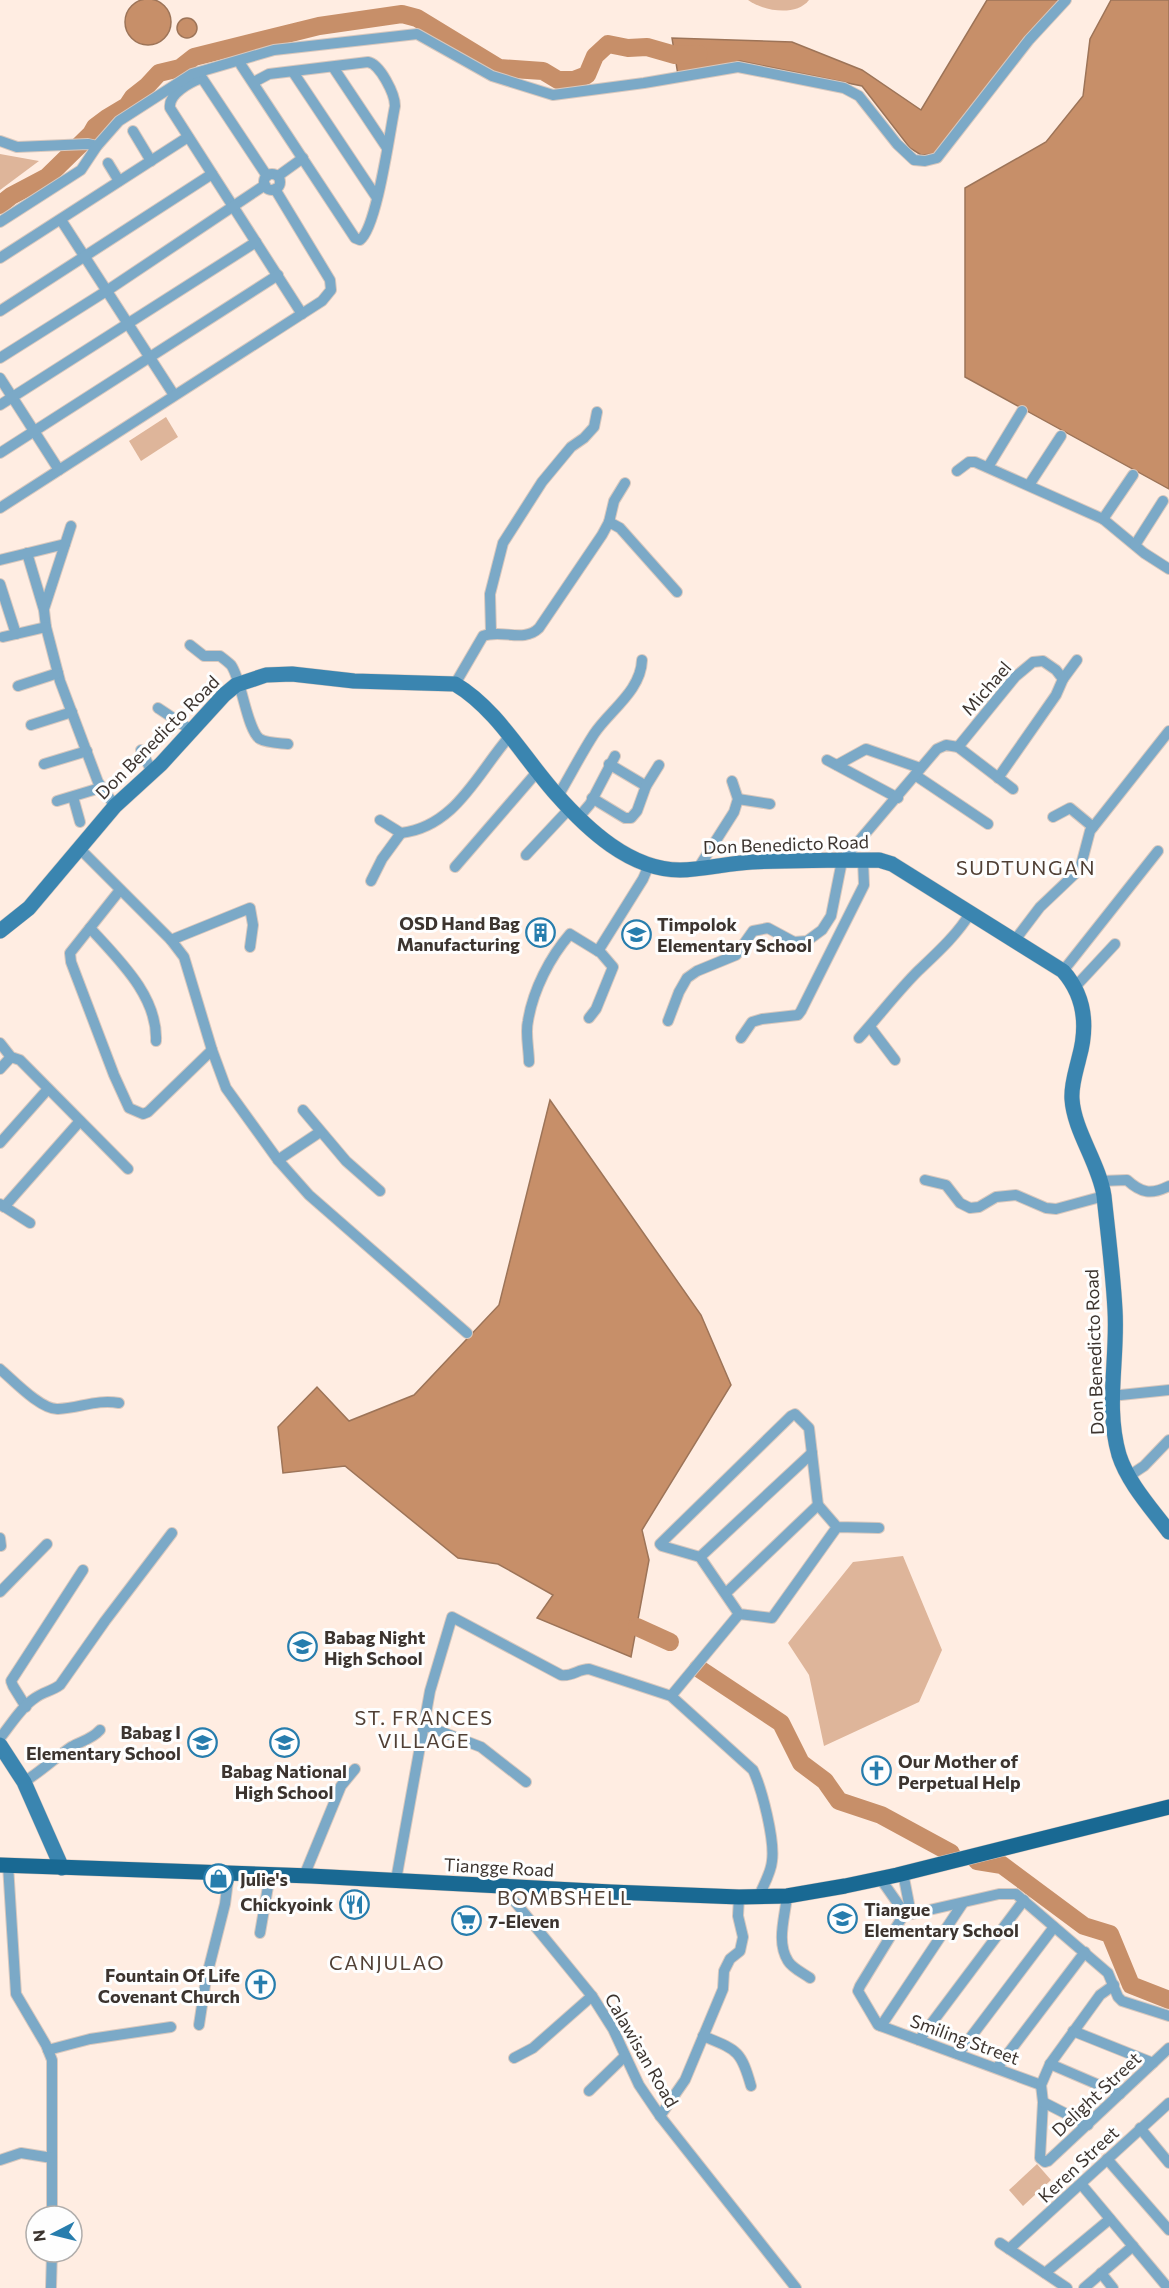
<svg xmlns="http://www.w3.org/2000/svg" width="1169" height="2288" viewBox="0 0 1169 2288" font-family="Commissioner,sans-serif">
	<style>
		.green { fill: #deb59a }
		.water { fill: #c78f69; stroke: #9d7458; stroke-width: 1.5 }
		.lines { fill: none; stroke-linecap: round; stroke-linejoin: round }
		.river { stroke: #c78f69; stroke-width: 18 }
		.street-casing { stroke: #d8c8be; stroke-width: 12 }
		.secondary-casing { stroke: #d8c8be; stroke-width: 16 }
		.primary-casing { stroke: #d8c8be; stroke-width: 16 }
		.street { stroke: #7ba9c7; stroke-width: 10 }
		.secondary { stroke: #3a85b0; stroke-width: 15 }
		.primary { stroke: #196993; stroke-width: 15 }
		.labels { text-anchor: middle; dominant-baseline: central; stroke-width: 6; stroke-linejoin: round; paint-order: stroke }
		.street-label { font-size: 18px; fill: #3c342f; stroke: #fefefe }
		.poi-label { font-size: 18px; font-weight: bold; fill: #3c342f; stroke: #fefefe; text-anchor: start }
		.neighbourhood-label { font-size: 20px; letter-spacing: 1.5px; fill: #514035; stroke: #fefefe }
	</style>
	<rect width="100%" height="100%" fill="#ffede2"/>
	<g class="green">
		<path d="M748,0H809C796,17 763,11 748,0Z"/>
		<path d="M0,154L39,161L0,190Z"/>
		<path d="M166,417L178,437L141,461L129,441Z"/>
		<path d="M903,1556L942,1650L919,1702L824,1746L809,1675L788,1643L853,1562Z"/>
		<path d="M1037,2164L1051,2180L1023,2206L1009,2190Z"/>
	</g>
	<g class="water">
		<circle cx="148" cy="22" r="23"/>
		<path d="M987,0H1060L935,154L921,155L910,148L862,86L740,61L678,75L672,38L792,42L862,70L921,110Z"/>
		<path d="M1111,0H1169V489L965,377V188L1046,142L1083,96L1090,39Z"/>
		<circle cx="187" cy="28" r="10"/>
		<path d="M550,1100L701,1315L731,1385L642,1530L649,1560L631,1657L537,1618L553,1595L498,1564L458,1558L345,1466L283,1473L278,1427L317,1387L349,1421L414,1395L499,1305Z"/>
	</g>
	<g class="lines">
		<g class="river">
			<path d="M0,205L11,196L47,177L91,134L95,127L107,118L127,106L133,97L147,86L159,73L180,68L194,57L319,26L402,14L417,18L499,68L543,71L558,80H574L587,75L595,56L608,44L628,48L647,47L675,55L699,54"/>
			<path d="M637,1627L670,1642"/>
			<path d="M698,1668L781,1723L801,1763L825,1781L839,1801L881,1815L951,1853"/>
			<path d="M977,1861L1002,1865L1084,1926L1110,1934L1131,1985L1169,2000"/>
		</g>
		<defs>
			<g id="street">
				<path d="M241,65L355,238L360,240C377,228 390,130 395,106C395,94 380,64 368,62L269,74L254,82"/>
				<path d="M333,67L387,148"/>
				<path d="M293,72L377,198"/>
				<path d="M133,131L151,161"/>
				<path d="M0,141L17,147L88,144L97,146"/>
				<path d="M108,163L119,181"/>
				<circle cx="272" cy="182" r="8"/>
				<path d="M267,176L202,78C190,82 168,94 170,108L302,314"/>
				<path d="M278,176L303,158"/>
				<path d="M61,220L174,395"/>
				<path d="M0,222L81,170L97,146L119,121L192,74L274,50L417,34L492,76L553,95L644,83L738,67L844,88L859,96L897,144L914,160L925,161L937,158L1029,40L1066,0"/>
				<path d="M0,258L188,137"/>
				<path d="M0,311L212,174"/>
				<path d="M0,358L108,290L265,185"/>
				<path d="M0,378L59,470"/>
				<path d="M0,405L256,242"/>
				<path d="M0,453L278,275"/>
				<path d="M988,467L1022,411"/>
				<path d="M957,471L969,462H975L1103,519L1144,553L1169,569"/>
				<path d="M1029,485L1061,436"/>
				<path d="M0,508L322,301L331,290L330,280L275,189"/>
				<path d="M1103,519L1133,475"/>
				<path d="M609,522L614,501L625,483"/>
				<path d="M1135,545L1163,501"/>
				<path d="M27,553L44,610L46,627L60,681L98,782L115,806"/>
				<path d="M0,560L65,544"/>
				<path d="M0,584L16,634L46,627"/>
				<path d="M44,609L71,526"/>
				<path d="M491,633L490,594L503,543L542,482L571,447L584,438L594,427L597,412"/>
				<path d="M3,637L16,634"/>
				<path d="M190,645L204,656H220C224,659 228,662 231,665C242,680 247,731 260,739C267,743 279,743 288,744"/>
				<path d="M1063,679L1077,660"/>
				<path d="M455,684L483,636C502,629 524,643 539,628L602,535L609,522L620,528L677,592"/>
				<path d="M18,686L58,673"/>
				<path d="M158,708L191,730"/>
				<path d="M31,725L72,712"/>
				<path d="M958,747L1015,677L1033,662L1043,661L1056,670L1063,679L1056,695L998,778"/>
				<path d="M141,750L152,772"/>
				<path d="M827,760L898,798"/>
				<path d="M44,764L87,751"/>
				<path d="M609,764L646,786"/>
				<path d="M837,765L866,749L920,768"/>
				<path d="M915,775L988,824"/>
				<path d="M558,796C570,776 581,754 594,734C609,711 641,691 642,660"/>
				<path d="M73,797L80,822"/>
				<path d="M592,798L625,818H631L637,811L646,786L659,765"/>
				<path d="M738,799L770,804"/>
				<path d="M57,801L100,788"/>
				<path d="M579,817L590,804L615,756"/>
				<path d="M1053,817L1070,808L1093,827"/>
				<path d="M380,820L401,833C455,827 477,774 509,737"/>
				<path d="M80,849L171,940L184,957L212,1050L226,1088L278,1160L309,1195L467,1333"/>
				<path d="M526,855L570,808"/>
				<path d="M455,867L537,772"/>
				<path d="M699,867L734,812L738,799L732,781"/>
				<path d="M371,881L382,859L401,833"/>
				<path d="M120,890L70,953L71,962L114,1075L129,1108L143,1114L148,1112L212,1050"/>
				<path d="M90,928C118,959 158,996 156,1041"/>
				<path d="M171,940L250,908L253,925L250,947"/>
				<path d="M1015,940L1040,907L1080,869L1090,831L1169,731"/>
				<path d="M598,951L643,879L649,865"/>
				<path d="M1063,971L1158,851"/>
				<path d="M1075,987L1115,944"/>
				<path d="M668,1021L679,992L687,978L697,971L736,955L753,931L768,928L794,942L807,941L822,930L831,916L842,861L937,749L946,745L958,747L1013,789"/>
				<path d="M870,1027L895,1060"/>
				<path d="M741,1038L752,1022L762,1019L798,1015L801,1011L864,885L863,860"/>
				<path d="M859,1038C879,1016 897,992 918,971C937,953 957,935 971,912"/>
				<path d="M0,1043L11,1057L20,1060L128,1169"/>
				<path d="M529,1062C529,1049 525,1033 528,1021C533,990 550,957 570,934L601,953L613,967L596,1009L589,1018"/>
				<path d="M0,1069L11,1057"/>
				<path d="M303,1110L346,1161L380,1191"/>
				<path d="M0,1143L48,1089"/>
				<path d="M278,1160L320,1132"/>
				<path d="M925,1180L946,1185L960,1203L970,1208L979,1207L996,1197L1016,1195L1046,1208L1056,1209L1104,1196"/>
				<path d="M1101,1181L1127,1180C1141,1193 1151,1195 1169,1186"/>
				<path d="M0,1204L30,1223"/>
				<path d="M4,1207L80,1121"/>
				<path d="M0,1369C13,1380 41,1410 58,1409C80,1408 97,1399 119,1403"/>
				<path d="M1111,1396L1169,1390"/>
				<path d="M1129,1476L1144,1466L1169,1440"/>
				<path d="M837,1527L772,1618L739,1614L700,1557L662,1546L660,1544L791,1416L795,1414L809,1428L818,1505L837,1527L879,1528"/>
				<path d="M0,1538L1,1546"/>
				<path d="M700,1557L812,1453"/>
				<path d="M0,1592L47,1544"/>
				<path d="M726,1593L818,1505"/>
				<path d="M671,1696L739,1614"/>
				<path d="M26,1707L13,1686L11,1681L83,1570"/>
				<path d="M424,1725L481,1747L526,1782"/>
				<path d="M0,1738C10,1726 21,1707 35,1698C43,1692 52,1691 60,1685L105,1621L172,1533"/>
				<path d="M24,1782C40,1772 55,1758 71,1747C81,1741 91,1740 100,1730"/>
				<path d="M8,1865L16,1994L46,2045L52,2060V2216"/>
				<path d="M903,1873L911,1914"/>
				<path d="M304,1876L341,1786L355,1769"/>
				<path d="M880,1878L901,1908L903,1916"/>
				<path d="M396,1880L430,1691L452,1617L561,1675C572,1677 578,1669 589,1669L671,1696L753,1770C762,1789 775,1840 772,1861C771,1873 763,1886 759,1896"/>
				<path d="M502,1886L592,1996L613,2029L639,2085L660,2116L796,2288"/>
				<path d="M787,1896C785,1917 776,1942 788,1961C792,1968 803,1973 810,1978"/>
				<path d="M903,1916L999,1894H1016L1108,1973L1118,1997L1122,2001L1169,2016"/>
				<path d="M903,1916L860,1986L858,1991L878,2025L1041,2085"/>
				<path d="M260,1933L270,1875"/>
				<path d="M1114,1985L1100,1995L1050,2064L1041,2085L1043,2102L1040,2158L1045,2162L1048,2161L1169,2048"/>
				<path d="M199,2025L206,1979L225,1904L229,1873"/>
				<path d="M881,2026L963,1903"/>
				<path d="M1073,2031L1153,2063"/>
				<path d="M703,2036C737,2050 741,2050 751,2086"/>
				<path d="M919,2040L1024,1900"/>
				<path d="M48,2050L90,2039L171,2027"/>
				<path d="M958,2054L1054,1927"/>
				<path d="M514,2058L533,2048L592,1996"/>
				<path d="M1050,2064L1120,2094"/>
				<path d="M997,2068L1085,1952"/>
				<path d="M589,2091L625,2056"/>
				<path d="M1043,2102L1088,2125"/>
				<path d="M660,2116L685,2080L723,1989L724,1971L730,1959L740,1951L743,1937L738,1916L739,1897"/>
				<path d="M1140,2128L1169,2163"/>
				<path d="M1107,2159L1169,2230"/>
				<path d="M0,2160L21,2153L52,2158"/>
				<path d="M1081,2184L1168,2288"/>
				<path d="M1000,2243L1067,2288"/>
				<path d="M1009,2249L1169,2103"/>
				<path d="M1045,2273L1110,2219"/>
				<path d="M1101,2273L1113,2288"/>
				<path d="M51,2288L52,2252"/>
				<path d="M1084,2288L1133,2246"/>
			</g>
			<g id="secondary">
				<path d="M0,931L29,908L115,806L161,764L224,695L236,685L266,675L292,674L354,681L455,684C497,709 523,757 556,794C587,829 630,870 680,870C704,870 728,863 752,862C794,860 837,860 879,860L892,864L1063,971C1085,996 1088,1026 1079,1058C1076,1071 1071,1085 1072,1099C1074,1131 1099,1163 1104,1196C1108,1234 1113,1272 1115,1310C1118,1359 1105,1407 1119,1455C1128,1483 1152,1509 1169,1532"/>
				<path d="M0,1745L24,1782L62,1868"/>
			</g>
			<path id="primary" d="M0,1865L311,1876L611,1892L739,1897L787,1896L845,1886L897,1875L1169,1807"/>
		</defs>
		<use href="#street" class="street-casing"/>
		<use href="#secondary" class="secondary-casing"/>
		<use href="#primary" class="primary-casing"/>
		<use href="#street" class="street"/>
		<use href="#secondary" class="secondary"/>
		<use href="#primary" class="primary"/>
	</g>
	<defs>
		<symbol id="building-ring" viewBox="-11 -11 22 22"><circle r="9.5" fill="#fefefe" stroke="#277dad" stroke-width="1.5"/><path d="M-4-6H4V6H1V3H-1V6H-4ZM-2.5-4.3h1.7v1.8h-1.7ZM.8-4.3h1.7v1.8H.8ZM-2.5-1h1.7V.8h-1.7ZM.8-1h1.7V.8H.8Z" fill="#277dad"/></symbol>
		<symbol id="school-ring" viewBox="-11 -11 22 22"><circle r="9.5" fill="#fefefe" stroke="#277dad" stroke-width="1.5"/><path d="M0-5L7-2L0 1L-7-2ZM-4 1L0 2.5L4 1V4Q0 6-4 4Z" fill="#277dad"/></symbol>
		<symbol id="church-ring" viewBox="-11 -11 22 22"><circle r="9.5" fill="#fefefe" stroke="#277dad" stroke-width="1.5"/><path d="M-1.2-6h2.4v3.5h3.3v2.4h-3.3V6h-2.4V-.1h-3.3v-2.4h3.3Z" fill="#277dad"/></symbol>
		<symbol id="shop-ring" viewBox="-11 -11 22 22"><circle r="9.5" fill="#fefefe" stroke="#277dad" stroke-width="1.5"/><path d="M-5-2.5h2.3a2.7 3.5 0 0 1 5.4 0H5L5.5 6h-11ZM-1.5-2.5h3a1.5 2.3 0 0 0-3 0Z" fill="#277dad"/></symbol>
		<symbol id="restaurant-ring" viewBox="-11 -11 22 22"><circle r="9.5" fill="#fefefe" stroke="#277dad" stroke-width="1.5"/><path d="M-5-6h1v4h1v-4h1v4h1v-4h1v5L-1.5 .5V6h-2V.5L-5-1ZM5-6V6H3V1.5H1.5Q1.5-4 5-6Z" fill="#277dad"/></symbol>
		<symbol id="supermarket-ring" viewBox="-11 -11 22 22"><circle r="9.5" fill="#fefefe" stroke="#277dad" stroke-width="1.5"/><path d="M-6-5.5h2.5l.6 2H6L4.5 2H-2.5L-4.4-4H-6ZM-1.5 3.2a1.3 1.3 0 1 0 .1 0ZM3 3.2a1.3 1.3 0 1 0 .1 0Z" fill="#277dad"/></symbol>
	</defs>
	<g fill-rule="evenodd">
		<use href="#building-ring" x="524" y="916" width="33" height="33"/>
		<use href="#school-ring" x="620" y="918" width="33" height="33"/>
		<use href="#school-ring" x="286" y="1630" width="33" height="33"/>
		<use href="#school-ring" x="186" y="1726" width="33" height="33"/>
		<use href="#school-ring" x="268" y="1726" width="33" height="33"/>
		<use href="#church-ring" x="860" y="1754" width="33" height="33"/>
		<use href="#shop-ring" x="202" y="1862" width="33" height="33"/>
		<use href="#restaurant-ring" x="338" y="1888" width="33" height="33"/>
		<use href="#school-ring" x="826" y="1902" width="33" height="33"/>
		<use href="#supermarket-ring" x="450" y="1904" width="33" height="33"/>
		<use href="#church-ring" x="244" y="1968" width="33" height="33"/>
	</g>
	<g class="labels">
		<g class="street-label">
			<text transform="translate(986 688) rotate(-49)">Michael</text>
			<text transform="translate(157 737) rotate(-45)">Don Benedicto Road</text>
			<text transform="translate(786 844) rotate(-2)">Don Benedicto Road</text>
			<text transform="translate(1094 1352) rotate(-92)">Don Benedicto Road</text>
			<text transform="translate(499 1867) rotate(3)">Tiangge Road</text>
			<text transform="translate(965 2039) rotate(20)">Smiling Street</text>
			<text transform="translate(642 2050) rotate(60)">Calawisan Road</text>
			<text transform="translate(1096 2094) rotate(-43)">Delight Street</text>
			<text transform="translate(1078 2164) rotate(-43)">Keren Street</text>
		</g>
		<g class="poi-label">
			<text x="520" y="923" text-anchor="end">OSD Hand Bag<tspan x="520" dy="21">Manufacturing</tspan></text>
			<text x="657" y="924">Timpolok<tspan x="657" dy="21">Elementary School</tspan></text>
			<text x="324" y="1637">Babag Night<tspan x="324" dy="21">High School</tspan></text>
			<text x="181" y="1732" text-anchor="end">Babag I<tspan x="181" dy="21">Elementary School</tspan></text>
			<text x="898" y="1761">Our Mother of<tspan x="898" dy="21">Perpetual Help</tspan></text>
			<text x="284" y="1771" text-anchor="middle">Babag National<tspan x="284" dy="21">High School</tspan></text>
			<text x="240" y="1879">Julie's</text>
			<text x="333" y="1904" text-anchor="end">Chickyoink</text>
			<text x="864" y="1909">Tiangue<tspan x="864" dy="21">Elementary School</tspan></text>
			<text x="488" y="1921">7-Eleven</text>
			<text x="240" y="1975" text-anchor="end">Fountain Of Life<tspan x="240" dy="21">Covenant Church</tspan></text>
		</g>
		<g class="neighbourhood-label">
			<text x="1026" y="867">SUDTUNGAN</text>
			<text x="424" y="1717">ST. FRANCES<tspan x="424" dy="23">VILLAGE</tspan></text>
			<text x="565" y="1897">BOMBSHELL</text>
			<text x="387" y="1962">CANJULAO</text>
		</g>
	</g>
	<g transform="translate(54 2234) rotate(263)"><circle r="28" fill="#fefefe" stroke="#b0adab" stroke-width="1.5"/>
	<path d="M0-4.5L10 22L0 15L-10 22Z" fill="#277dad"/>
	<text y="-9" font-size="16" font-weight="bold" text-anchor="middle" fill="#3c342f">N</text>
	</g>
</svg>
